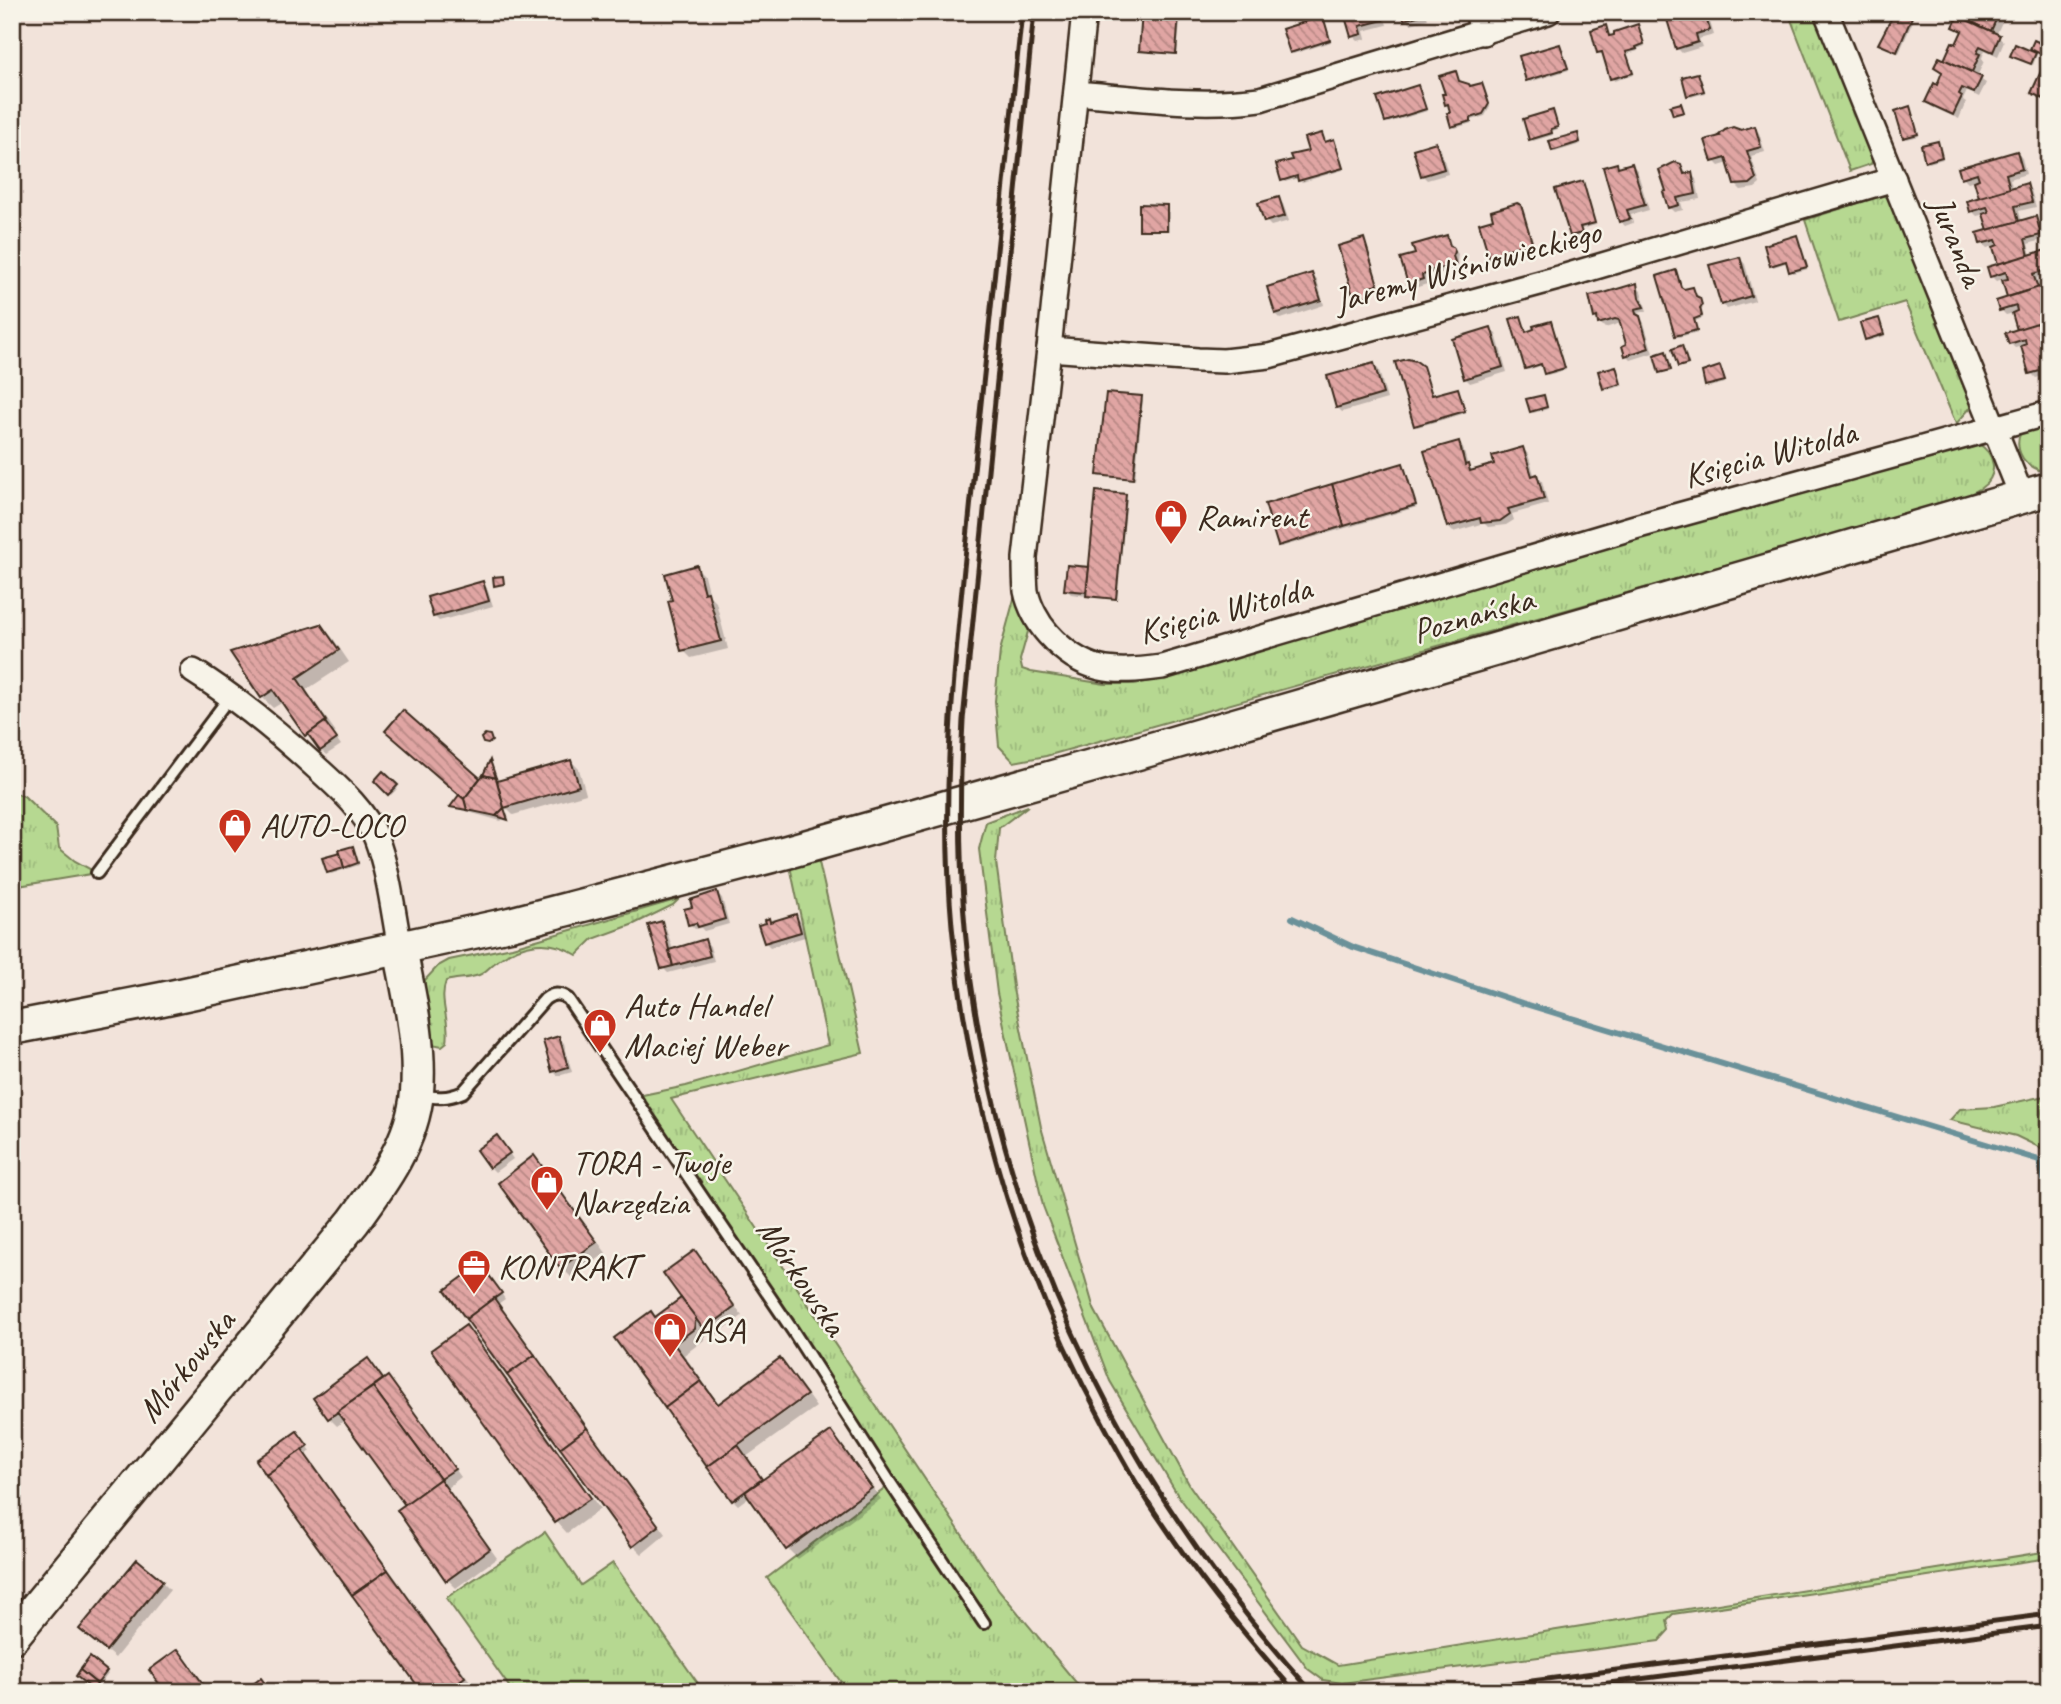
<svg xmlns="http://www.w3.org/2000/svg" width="2061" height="1704" viewBox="0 0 2061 1704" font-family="Caveat,sans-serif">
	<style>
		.grass { fill: url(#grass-tufts); stroke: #788158; stroke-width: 2 }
		.shadow { fill: #0003 }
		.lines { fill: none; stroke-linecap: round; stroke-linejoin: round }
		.stream { stroke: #6b9199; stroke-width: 6 }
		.building { fill: url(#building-back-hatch); stroke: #3b2a1e; stroke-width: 2 }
		.lane-casing { stroke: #3b2a1e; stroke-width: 16 }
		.street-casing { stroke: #3b2a1e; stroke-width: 28 }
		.secondary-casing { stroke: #3b2a1e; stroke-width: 37 }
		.lane { stroke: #f7f3e8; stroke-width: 10 }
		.street { stroke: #f7f3e8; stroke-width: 23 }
		.secondary { stroke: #f7f3e8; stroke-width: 32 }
		.rail { stroke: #3b2a1e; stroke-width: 5 }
		.labels { text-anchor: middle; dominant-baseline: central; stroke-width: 5; stroke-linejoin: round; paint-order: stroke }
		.street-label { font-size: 35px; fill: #3b2a1e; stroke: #f7f3e8 }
		.poi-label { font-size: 35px; fill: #3b2a1e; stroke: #f7f3e8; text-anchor: start }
	</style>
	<defs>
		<pattern id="grass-tufts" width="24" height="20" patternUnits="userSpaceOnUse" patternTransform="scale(1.75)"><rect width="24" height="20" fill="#b6d891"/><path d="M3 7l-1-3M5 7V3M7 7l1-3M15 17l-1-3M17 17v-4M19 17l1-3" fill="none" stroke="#9dba7d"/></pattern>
		<pattern id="building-back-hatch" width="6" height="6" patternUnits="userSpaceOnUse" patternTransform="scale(1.75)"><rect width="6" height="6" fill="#e0a5a3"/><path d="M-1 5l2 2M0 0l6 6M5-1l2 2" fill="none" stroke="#b78784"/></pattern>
	</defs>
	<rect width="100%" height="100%" fill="#f2e3da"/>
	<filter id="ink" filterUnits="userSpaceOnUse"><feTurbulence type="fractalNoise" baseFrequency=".0143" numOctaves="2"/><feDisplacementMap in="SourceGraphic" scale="14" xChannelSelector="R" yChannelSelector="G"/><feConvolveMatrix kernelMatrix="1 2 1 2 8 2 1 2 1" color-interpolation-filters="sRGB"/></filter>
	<g filter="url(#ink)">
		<g class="grass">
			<path d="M1788,12H1826L1880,142L1871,164L1850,171Z"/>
			<path d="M1883,195L1906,208L1975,378L1972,406L1956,424L1905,302L1839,322L1805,220Z"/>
			<path d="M2049,421V469L2041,471C2035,468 2030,466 2026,462C2017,453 2014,434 2027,427C2033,424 2042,423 2049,421Z"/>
			<path d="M1977,443C1995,453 2000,475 1981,488C1975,492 1967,495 1961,499L1046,756L1014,762L999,746L995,701L1000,651L1025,558L1037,619L1029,628L1020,660L1022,669L1031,672L1105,684H1134L1162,679L1630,538Z"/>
			<path d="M12,792L24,796L56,827L59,848L75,861L97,873L12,887Z"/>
			<path d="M1028,806L999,828L996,862L1014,994L1041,1127L1094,1309L1190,1486L1302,1645L1338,1665L2049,1551V1558L1673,1614L1667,1620L1669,1630L1659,1641L1342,1683L1323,1680L1308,1669L1177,1494L1110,1381L1043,1206L997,993L979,849L986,822Z"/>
			<path d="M815,845L863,1053L671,1099L999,1590L1084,1692H848L767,1578L891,1484L633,1097L686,1086L828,1045L787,852Z"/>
			<path d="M679,899L673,905L634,924L593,939L577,955C550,937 521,942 496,962C490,966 485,973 479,975C468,979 457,978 446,981C438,1002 451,1021 447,1042L442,1046L432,1044L423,994L425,980L438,966L449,960L512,947Z"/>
			<path d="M2049,1095V1156L2047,1151L2016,1136L1950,1120L1960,1109L1994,1107Z"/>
			<path d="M545,1532L581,1585L613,1563L704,1692H513L446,1598Z"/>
		</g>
		<g class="shadow">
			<path d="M1144,12H1181L1177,55L1143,52L1141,50Z"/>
			<path d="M1350,12H1383L1387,25L1364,31L1366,39L1358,41L1353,36L1346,14Z"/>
			<path d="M1404,12H1432L1426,14L1428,19L1411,24L1406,19Z"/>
			<path d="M1675,12H1707L1714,35L1699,39L1702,47L1682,53L1677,48Z"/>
			<path d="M1897,12L1913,21L1899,53L1882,45Z"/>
			<path d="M1968,12H2003L2001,17L2003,20L1996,35L2004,42L1998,56L1985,50L1982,58L1984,61L1977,77L1986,83L1979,97L1967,91L1963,100L1966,102L1959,119L1932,107L1927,102L1938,87L1944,73L1936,67L1945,62L1957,46L1963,33L1955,26L1964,21Z"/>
			<path d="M1323,18L1331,42L1293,54L1291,52Z"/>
			<path d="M1638,26L1645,46L1637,49L1638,51L1627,54L1634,75L1614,81L1604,53L1601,54L1599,52L1605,27L1610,38Z"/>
			<path d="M2035,42L2046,48L2043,54L2038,52L2033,65L2014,57L2030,52Z"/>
			<path d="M1560,46L1569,70L1530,82L1528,80Z"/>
			<path d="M1456,73L1460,83L1470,88L1482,85L1484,87L1490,107L1485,116L1472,120V123L1455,128L1453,126L1450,106L1446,104L1447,95Z"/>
			<path d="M1698,75L1705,93L1691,97L1689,95Z"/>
			<path d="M1418,87L1427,111L1388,123L1386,121Z"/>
			<path d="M1911,110L1919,136L1907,139L1905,137Z"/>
			<path d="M1554,114L1558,129L1552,131L1553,135L1533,141L1531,139Z"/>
			<path d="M1754,128L1759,133L1765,152L1751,156L1760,184L1755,188L1741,190L1736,185L1729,163L1719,166L1714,161L1722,137Z"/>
			<path d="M1321,135L1325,143H1335L1343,170L1302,182L1299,178L1285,182L1283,180L1294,161L1310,152Z"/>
			<path d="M1577,135L1581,144L1555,152L1553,150Z"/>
			<path d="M1937,143L1943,159L1929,163L1927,161Z"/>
			<path d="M1436,144L1441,149L1448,174L1427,180L1422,175Z"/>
			<path d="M2017,153L2022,158L2026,174L2010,179L2013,189L2026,185L2031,190L2036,207L2019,211L2022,222L2035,218L2040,223L2045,239L2028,244L2031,255L2045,252L2049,255V275L2037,278L2040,288L2049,286V311H2047L2049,318V374L2036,378L2031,373L2023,346L2015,348L2010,343L2019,331L2014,313L2006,315L2001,310L2010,298L2004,279L1996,281L1991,276L2000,265L1994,246L1987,248L1982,243L1990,232L1985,214L1977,216L1972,211L1981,199L1975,180L1968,182L1963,177Z"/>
			<path d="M1617,165L1620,168L1632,165L1637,170L1649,210L1631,215L1633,223L1625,226L1620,221Z"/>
			<path d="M1680,165L1685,171L1686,175L1691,174L1696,179L1700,199L1681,202L1683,210L1674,212L1669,207L1668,192Z"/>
			<path d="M1582,183L1596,225L1581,229L1583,235L1573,238L1571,236Z"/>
			<path d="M1278,199L1283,204L1289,221L1271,226L1266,221Z"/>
			<path d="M1167,206L1169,208V231H1142L1140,229Z"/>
			<path d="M1520,206L1522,209L1532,244L1503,253L1504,258L1493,261L1491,259L1495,220Z"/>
			<path d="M1446,237L1458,254L1457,262L1460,270L1436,275L1435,277L1426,280L1427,284L1415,288L1410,283L1417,255Z"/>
			<path d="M1797,237L1808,269L1793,273L1789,262L1773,267L1771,265Z"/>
			<path d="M1364,240L1379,287L1370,289L1372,297L1358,301L1356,298Z"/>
			<path d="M1740,259L1745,264L1755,301L1727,309L1722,304Z"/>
			<path d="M1675,272L1682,290L1693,288L1703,308L1701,311L1703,318L1695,321L1698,332L1679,337L1677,335Z"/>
			<path d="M1312,275L1317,280L1324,305L1281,319L1276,314Z"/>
			<path d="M1636,286L1641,291L1647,311L1638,313L1644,323L1653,353L1631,360L1626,355L1628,346L1621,323L1605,328L1600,323Z"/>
			<path d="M1521,318L1527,333L1550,323L1552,325L1566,370L1547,375L1543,365L1528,370L1526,368Z"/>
			<path d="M1878,320L1885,336L1868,341L1866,339Z"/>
			<path d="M1491,329L1496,334L1507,372L1470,383L1465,378Z"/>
			<path d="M1418,364L1426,373L1432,397L1458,390L1466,413L1417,427L1415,425Z"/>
			<path d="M1374,365L1379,370L1387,399L1342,412L1337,407Z"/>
			<path d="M1616,368L1622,386L1607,390L1605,388Z"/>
			<path d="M1720,368L1725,383L1709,387L1707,385Z"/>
			<path d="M1544,396L1548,409L1533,413L1531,411Z"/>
			<path d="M1141,398L1143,400L1135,480L1101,476L1099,474Z"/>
			<path d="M1458,443L1463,448L1468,466L1474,472L1496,465L1523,449L1528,454L1535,477L1537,476L1542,481L1548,504L1512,514L1514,520L1506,525L1488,527L1484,523L1453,532L1448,527Z"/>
			<path d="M1403,465L1417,507L1281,547L1279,545Z"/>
			<path d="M1125,496L1127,498L1117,600L1071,594L1066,589L1088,569Z"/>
			<path d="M696,567L704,575L709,595L716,602L728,649L691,658L683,650Z"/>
			<path d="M482,583L487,588L493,606L439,621L434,616Z"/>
			<path d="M321,626L332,637L349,662L306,690L336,732L333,734L341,745L326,755L306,735L283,702L273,708L262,697L232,653Z"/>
			<path d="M403,713L481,781L491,763L498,783L571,761L579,769L586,794L513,815L505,807L508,820L503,819L501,821L454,808L453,807L461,795Z"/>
			<path d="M383,773L398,788L391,795L376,781Z"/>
			<path d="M352,848L359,865L331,874L329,872Z"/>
			<path d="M717,893L722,898L729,924L704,931L701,928L695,929L690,924Z"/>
			<path d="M795,916L800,921L805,937L770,947L765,942L769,920L772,923Z"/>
			<path d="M661,923L666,928L673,950L705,941L710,946L714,961L668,973L663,968Z"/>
			<path d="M559,1038L564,1043L572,1072L558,1076L553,1071Z"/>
			<path d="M502,1142L513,1159L495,1172L490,1167Z"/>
			<path d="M534,1157L545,1168L606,1253L572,1278L561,1267L500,1183Z"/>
			<path d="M702,1261L742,1316L713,1337L706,1330L704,1340L684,1355L719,1404L780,1361L790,1372L806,1393L735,1445L737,1447L808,1396L816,1407L746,1457L763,1481L831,1433L841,1444L881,1499L798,1559L787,1548L750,1496L738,1505L733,1500L616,1338L656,1319L681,1300Z"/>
			<path d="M493,1281L505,1299L498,1304L666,1534L642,1554L634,1546L448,1291Z"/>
			<path d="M466,1327L477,1338L600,1509L567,1533L557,1522L433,1351Z"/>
			<path d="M368,1360L385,1380L395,1386L461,1477L447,1488L497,1558L456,1588L448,1580L407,1506L345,1420L337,1426L329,1418Z"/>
			<path d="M302,1438L311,1451L305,1456L312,1463L475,1688L470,1692H424L258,1461Z"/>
			<path d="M162,1582L170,1590L115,1658L90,1637Z"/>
			<path d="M91,1660L108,1674L96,1690L78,1676Z"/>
		</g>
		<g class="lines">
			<path class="stream" d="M1292,918L1353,947L1522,1003L2039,1160L2049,1198"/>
		</g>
		<g class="building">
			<path d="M1142,12H1179L1176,54L1139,51Z"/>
			<path d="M1380,12L1383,20L1360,26L1362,34L1351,37L1344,13Z"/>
			<path d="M1402,12H1423L1424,14L1404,20Z"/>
			<path d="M1669,12H1704L1710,30L1696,34L1698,42L1676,49L1665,13Z"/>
			<path d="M1894,12H1901L1912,17L1897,52L1878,44L1891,19L1890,17L1891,18Z"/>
			<path d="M1966,12H1997L1999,13L1991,31L1963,18Z"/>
			<path d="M2031,12H2049V23L2030,16Z"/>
			<path d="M1323,16L1330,40L1290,53L1282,29Z"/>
			<path d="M1958,16L2000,35L1993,52L1980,46L1977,53L1980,54L1972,72L1944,60L1952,42L1956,44L1962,31L1953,27Z"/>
			<path d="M1638,24L1644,44L1636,47L1637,49L1626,52L1633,73L1610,79L1602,52L1597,53L1591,30L1606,25L1609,36L1614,35V32Z"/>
			<path d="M2034,40L2045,45L2041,54L2030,49Z"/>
			<path d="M1560,44L1568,68L1526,81L1519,56Z"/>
			<path d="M2015,44L2036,53L2031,64L2010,56Z"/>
			<path d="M1939,57L1982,77L1974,93L1962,88L1959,94L1962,96L1953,115L1925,102L1934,83L1937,85L1942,72L1934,67Z"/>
			<path d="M2042,69L2049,71L2048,101L2031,93Z"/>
			<path d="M1456,71L1459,81L1469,84L1470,86L1482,83L1489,104L1483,114L1471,118V121L1451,127L1447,113H1450L1448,104L1445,105L1442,94H1445L1439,76Z"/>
			<path d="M1698,73L1704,91L1687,96L1682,77Z"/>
			<path d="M1418,85L1426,109L1385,122L1377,98Z"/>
			<path d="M1681,103L1684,112L1673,115L1670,106Z"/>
			<path d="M1910,106L1918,134L1903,138L1895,111Z"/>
			<path d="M1553,110L1558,127L1551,129L1552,133L1529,140L1523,119Z"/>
			<path d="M1755,126L1761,147L1747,151L1756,179L1750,184L1734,185L1726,158L1712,162L1705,140L1720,136L1719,135L1725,130L1733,127L1741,130Z"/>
			<path d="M1322,133L1325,142L1334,139L1343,168L1298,181L1297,176L1281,181L1276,164L1292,160L1290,155L1308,151L1304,138Z"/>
			<path d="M1578,133L1580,142L1552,151L1549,141Z"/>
			<path d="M1938,141L1942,157L1925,162L1921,145Z"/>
			<path d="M1436,142L1444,169L1421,176L1413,149Z"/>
			<path d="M2017,151L2022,169L2006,174L2010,189L1979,198L1974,181L1979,179L1977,173L1961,178L1958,168Z"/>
			<path d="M1675,162L1681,164L1684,174L1692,172L1696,194L1677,198L1679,205L1668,208L1663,192L1666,191L1659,170Z"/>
			<path d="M1617,163L1618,167L1632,163L1645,205L1627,210L1630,219L1619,222L1603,167Z"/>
			<path d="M1583,181L1595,223L1580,227L1582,233L1570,236L1555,189Z"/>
			<path d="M2027,183L2032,202L2015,206L2019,222L1988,230L1983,214L1989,212L1987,207L1970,212L1967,201Z"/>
			<path d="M1279,197L1285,216L1264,222L1258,203Z"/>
			<path d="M1517,203L1521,205L1532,242L1502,251L1503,256L1490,260L1479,223L1493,219L1491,211Z"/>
			<path d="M1139,204L1167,205V230H1139Z"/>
			<path d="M2036,216L2041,235L2025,239L2029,256L1998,264L1993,247L1998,245L1996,240L1980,244L1977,233Z"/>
			<path d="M1447,235L1450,246L1453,247L1455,252L1453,256L1456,265L1432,270L1431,273L1422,275L1423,279L1408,284L1400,258L1415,254L1412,245Z"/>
			<path d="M1797,235L1807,267L1789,272L1786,261L1770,266L1764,245Z"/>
			<path d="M1364,238L1378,285L1369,287L1371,295L1354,299L1338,246Z"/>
			<path d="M2046,250L2049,269L2033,274L2038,288L2007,297L2002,280L2008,279L2006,272L1990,277L1987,267Z"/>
			<path d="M1740,257L1751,296L1721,305L1709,265Z"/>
			<path d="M1676,270L1681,287L1684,289L1693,287L1696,296L1700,298L1702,305L1700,308L1702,316L1694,319L1697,330L1675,336L1657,276Z"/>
			<path d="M1312,273L1321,300L1275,314L1267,287Z"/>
			<path d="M1637,283L1639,298L1644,307L1635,309L1636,314L1640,316L1649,348L1625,356L1622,346L1626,344L1619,320L1615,319L1598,324L1597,317L1594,318L1589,296L1604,293Z"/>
			<path d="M2049,284V305L2043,306L2047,321L2017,330L2012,313L2017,311L2016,306L1999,311L1996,301Z"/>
			<path d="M1521,316L1526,332L1534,329L1533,326L1551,321L1565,368L1544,374L1541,364L1525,369L1510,319Z"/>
			<path d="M1879,318L1884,334L1865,340L1860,323Z"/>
			<path d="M2047,320H2049V358L2044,359L2047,369L2029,374L2021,346L2026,344L2025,339L2009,344L2005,333Z"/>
			<path d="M1491,327L1503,367L1464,379L1452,339Z"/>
			<path d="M1682,345L1688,364L1678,367L1672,349Z"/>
			<path d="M1666,351L1671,370L1659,373L1654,355Z"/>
			<path d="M1408,359L1416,361L1423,366L1432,395L1458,388L1465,411L1414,426L1395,362Z"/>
			<path d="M1374,363L1383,394L1336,408L1327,376Z"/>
			<path d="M1616,366L1621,384L1603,389L1598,371Z"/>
			<path d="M1720,366L1725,381L1705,386L1702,372Z"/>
			<path d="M1106,393L1142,396L1133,479L1097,475Z"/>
			<path d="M1544,395L1547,407L1530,412L1526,399Z"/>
			<path d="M1459,441L1465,465L1468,464L1470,471L1494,464L1492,456L1523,447L1532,476L1537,474L1544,499L1508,509L1510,514L1500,521L1481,523L1480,518L1447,527L1424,451Z"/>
			<path d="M1403,463L1416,505L1344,526L1332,484Z"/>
			<path d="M1332,484L1344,526L1278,546L1265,504Z"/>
			<path d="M1096,491L1126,494L1116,599L1086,596Z"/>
			<path d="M697,565L704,593L708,592L721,641L681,651L668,601L672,600L665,574Z"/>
			<path d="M1067,565L1089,567L1086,592L1064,590Z"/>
			<path d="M503,576L504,584L494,586L493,577Z"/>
			<path d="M483,581L489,601L433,617L427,597Z"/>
			<path d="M321,624L339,650L297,678L326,721L305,736L273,690L261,698L230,652Z"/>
			<path d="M403,710L480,778L464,799L385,731Z"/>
			<path d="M325,722L337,739L320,751L308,734Z"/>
			<path d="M485,734L490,735L492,741L488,744L483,743L481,738Z"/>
			<path d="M490,760L496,778L483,775Z"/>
			<path d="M571,760L579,786L504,808L497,781Z"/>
			<path d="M383,771L398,785L388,795L374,781Z"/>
			<path d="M483,775L496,778L504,808L496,816L467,810L464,799Z"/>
			<path d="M459,795L464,799L467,810L450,807Z"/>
			<path d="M504,808L508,820L496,816Z"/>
			<path d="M353,846L358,863L344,868L339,850Z"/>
			<path d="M340,853L344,868L327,873L322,858Z"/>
			<path d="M717,891L725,919L698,927L696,923L688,925L684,909L692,907L690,900Z"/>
			<path d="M796,914L801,932L764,943L758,925L766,923L765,920L769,918L770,922Z"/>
			<path d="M662,921L673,966L661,969L648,925Z"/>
			<path d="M705,939L710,956L673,966L669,950Z"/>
			<path d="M559,1036L568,1067L552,1072L543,1041Z"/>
			<path d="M497,1135L510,1153L489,1168L476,1150Z"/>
			<path d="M534,1155L597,1242L560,1268L498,1183Z"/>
			<path d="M695,1250L735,1307L704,1330L663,1273Z"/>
			<path d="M471,1271L488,1274L502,1293L466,1319L445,1290Z"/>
			<path d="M494,1298L535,1355L507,1375L466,1319Z"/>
			<path d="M681,1298L696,1318L694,1329L674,1344L701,1381L665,1408L614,1338L651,1311L655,1317Z"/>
			<path d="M466,1325L591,1498L555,1523L431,1350Z"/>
			<path d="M535,1355L587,1428L560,1448L507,1375Z"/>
			<path d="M368,1358L383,1379L328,1419L313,1398Z"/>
			<path d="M780,1358L807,1395L707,1467L665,1408L701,1381L718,1404Z"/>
			<path d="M388,1376L455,1469L440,1479L373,1387Z"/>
			<path d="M373,1387L440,1479L405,1505L337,1412Z"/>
			<path d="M587,1428L659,1526L632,1547L560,1448Z"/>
			<path d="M297,1431L308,1446L266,1475L256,1460Z"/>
			<path d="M831,1431L872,1488L786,1550L745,1492Z"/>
			<path d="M738,1445L762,1479L732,1501L707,1467Z"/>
			<path d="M302,1450L388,1570L352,1595L266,1475Z"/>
			<path d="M440,1479L490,1549L446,1581L397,1510Z"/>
			<path d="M137,1559L163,1581L106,1651L79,1629Z"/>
			<path d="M388,1570L465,1677L444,1692H422L352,1595Z"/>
			<path d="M178,1649L209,1692H165L149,1670Z"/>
			<path d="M90,1657L107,1671L97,1684L80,1670Z"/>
			<path d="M80,1670L97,1684L93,1690L76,1676Z"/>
			<path d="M261,1678L271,1692H243Z"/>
		</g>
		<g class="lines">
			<defs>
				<g id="lane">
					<path d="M97,873L231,695"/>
					<path d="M420,1095C436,1098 447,1099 463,1092L545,999C553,993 560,993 568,999L793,1331L891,1484L984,1623"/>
				</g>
				<g id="street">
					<path d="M1084,12L1049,349L1025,558C1025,568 1025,580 1026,591C1029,606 1038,623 1048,634C1083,673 1113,674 1162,667L1635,527L2049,413"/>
					<path d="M1477,12L1483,33"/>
					<path d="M1826,12L2022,497"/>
					<path d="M1076,93C1137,98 1199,107 1260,99L1548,12"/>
					<path d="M1049,349L1198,360L1224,361L1269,356L1562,277L1894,179"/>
					<path d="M193,671C238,699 279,733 318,769C340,789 365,811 376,838C389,872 393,912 400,948"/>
				</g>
				<g id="secondary">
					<path d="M12,1028L162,999L510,924L787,852L1166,745L2049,489"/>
					<path d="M12,1637L354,1221C382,1183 413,1141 417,1092C421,1043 409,995 400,948"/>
				</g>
			</defs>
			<use href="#lane" class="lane-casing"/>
			<use href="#street" class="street-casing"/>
			<use href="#secondary" class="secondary-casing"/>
			<use href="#lane" class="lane"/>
			<use href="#street" class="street"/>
			<use href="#secondary" class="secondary"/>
			<g class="rail">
				<path d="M1022,12C1005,175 988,337 971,499C957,641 939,783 952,926C969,1101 1019,1270 1104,1425C1122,1459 1141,1493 1163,1524C1203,1584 1248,1639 1295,1692"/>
				<path d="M1034,12L963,720C958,814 959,909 974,1002C1015,1266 1134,1495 1312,1692"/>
				<path d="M1447,1692L2049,1614"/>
				<path d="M1539,1692L2049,1626"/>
			</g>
		</g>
	</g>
	<defs>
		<symbol id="shop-pin" viewBox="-11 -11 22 30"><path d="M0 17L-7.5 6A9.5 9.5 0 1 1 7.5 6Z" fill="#c8321e" stroke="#f7f3e8"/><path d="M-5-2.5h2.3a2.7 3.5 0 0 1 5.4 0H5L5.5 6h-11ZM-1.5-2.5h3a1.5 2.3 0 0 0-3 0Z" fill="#fff"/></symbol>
		<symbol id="office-pin" viewBox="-11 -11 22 30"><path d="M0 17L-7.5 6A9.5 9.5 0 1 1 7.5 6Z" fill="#c8321e" stroke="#f7f3e8"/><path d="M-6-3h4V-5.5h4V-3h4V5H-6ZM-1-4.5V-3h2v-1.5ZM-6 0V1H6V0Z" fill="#fff"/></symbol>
	</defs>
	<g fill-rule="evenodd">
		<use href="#shop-pin" x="1152" y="497" width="38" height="52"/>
		<use href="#shop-pin" x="216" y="806" width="38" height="52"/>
		<use href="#shop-pin" x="581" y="1006" width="38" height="52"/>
		<use href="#shop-pin" x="528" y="1163" width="38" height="52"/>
		<use href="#office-pin" x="455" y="1247" width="38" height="52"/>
		<use href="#shop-pin" x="651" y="1310" width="38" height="52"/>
	</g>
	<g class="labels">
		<g class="street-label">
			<text transform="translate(1957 241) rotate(68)">Juranda</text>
			<text transform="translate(1467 266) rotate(-15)">Jaremy Wiśniowieckiego</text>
			<text transform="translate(1770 454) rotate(-15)">Księcia Witolda</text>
			<text transform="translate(1225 610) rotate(-15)">Księcia Witolda</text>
			<text transform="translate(1473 615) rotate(-16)">Poznańska</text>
			<text transform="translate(802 1277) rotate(56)">Mórkowska</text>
			<text transform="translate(186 1366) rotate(-51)">Mórkowska</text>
		</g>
		<g class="poi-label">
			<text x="1196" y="516">Ramirent</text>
			<text x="260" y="825">AUTO-LOCO</text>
			<text x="624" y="1005">Auto Handel<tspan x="624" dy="40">Maciej Weber</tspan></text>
			<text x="572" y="1162">TORA - Twoje<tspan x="572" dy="40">Narzędzia</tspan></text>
			<text x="498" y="1266">KONTRAKT</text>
			<text x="694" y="1329">ASA</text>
		</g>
	</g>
	<rect width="2061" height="1704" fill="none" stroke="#f7f3e8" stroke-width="42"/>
	<rect x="21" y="21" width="2019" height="1662" fill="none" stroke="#3b2a1e" stroke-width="2.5" filter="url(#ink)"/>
</svg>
